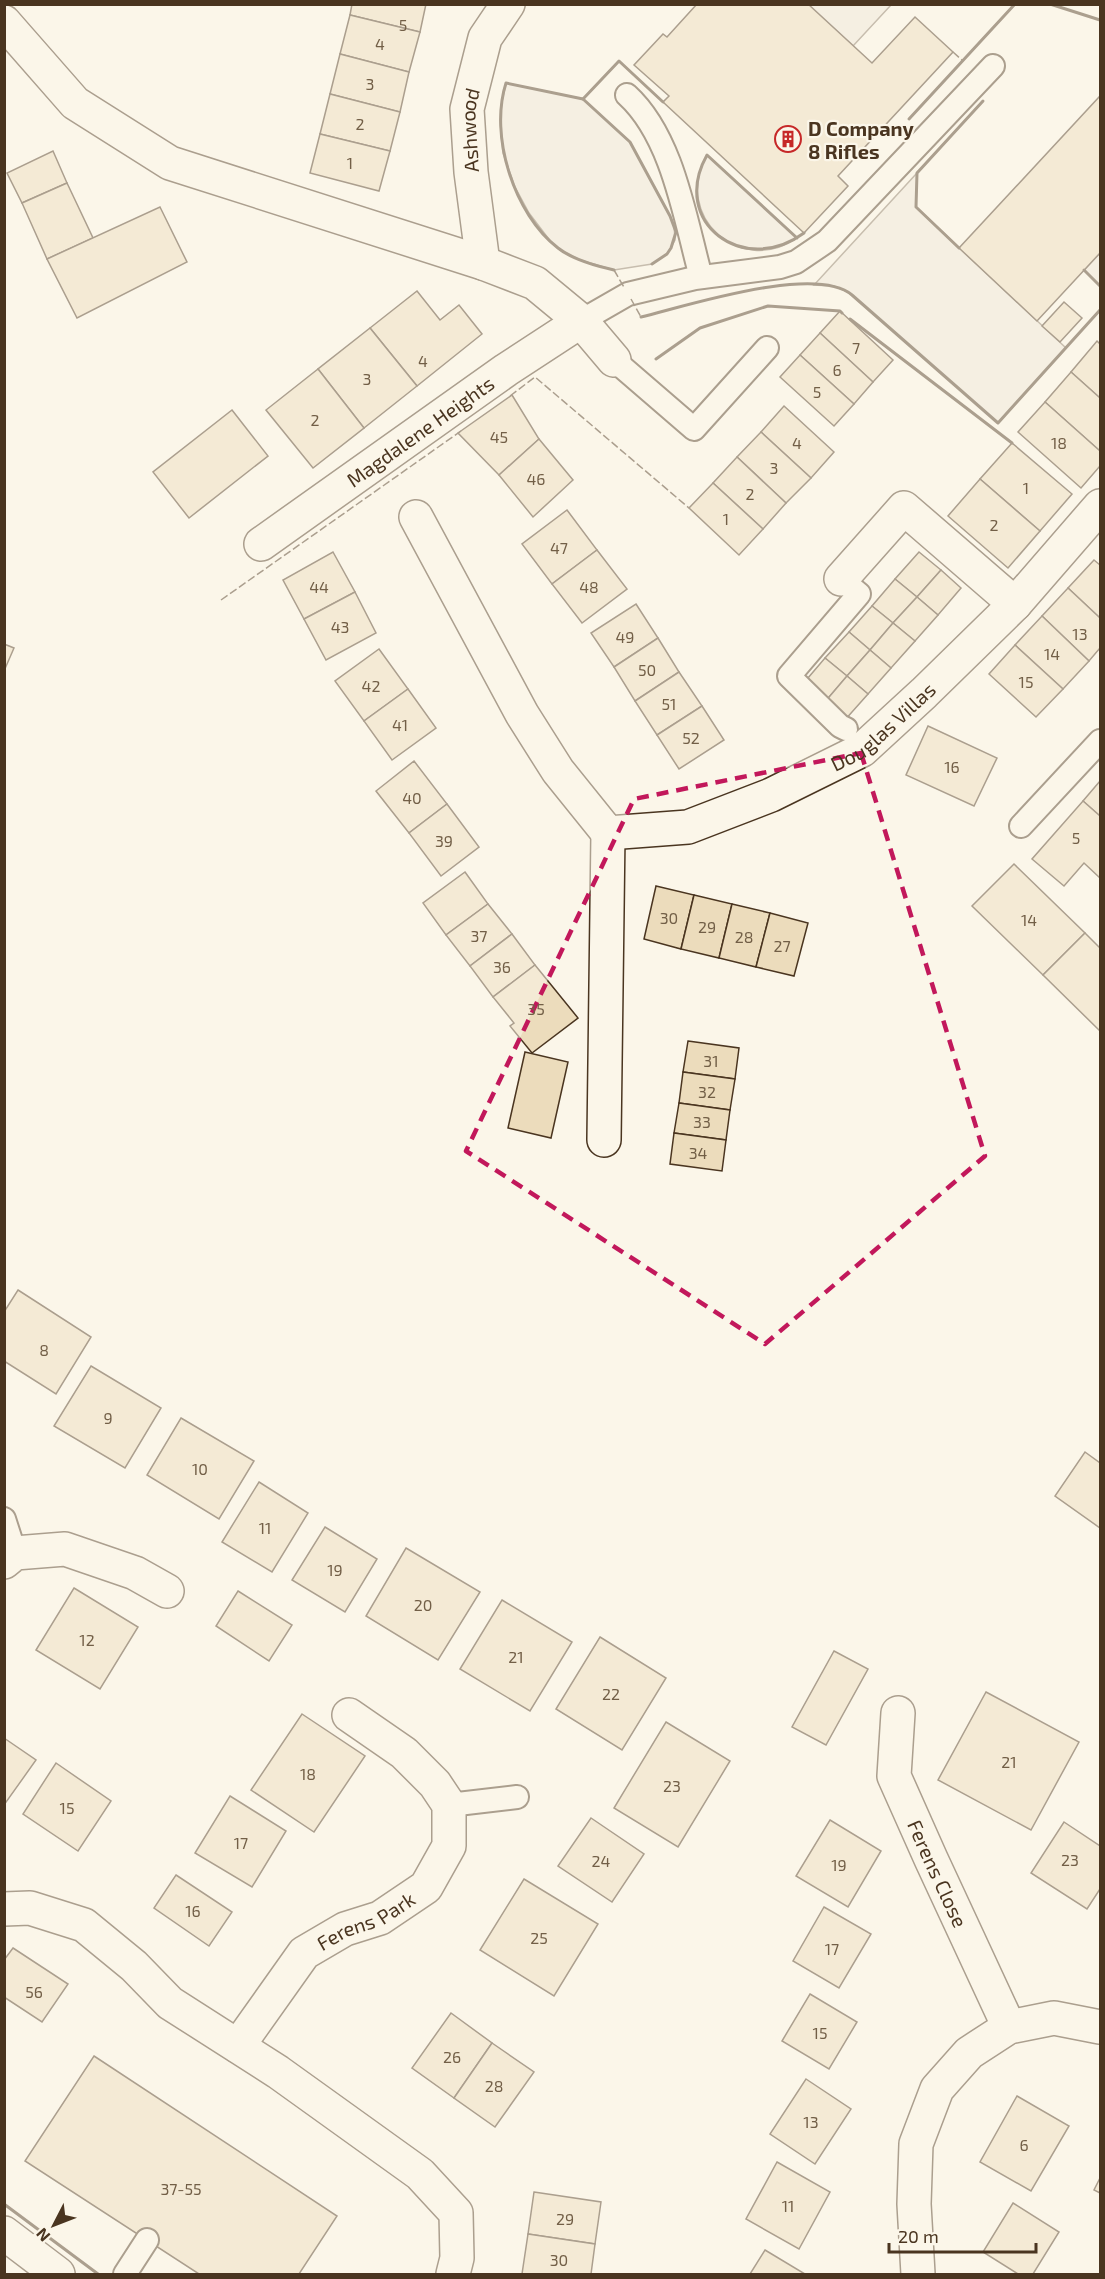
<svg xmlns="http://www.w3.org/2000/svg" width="1105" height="2279" viewBox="0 0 1105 2279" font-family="'Exo 2',sans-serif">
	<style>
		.green { fill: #ede6d9; stroke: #887966; stroke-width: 1.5 }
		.parking { fill: #ede7d9; stroke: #887966; stroke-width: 1.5 }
		.building { fill: #ecdcbc; stroke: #4a3520; stroke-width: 1.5 }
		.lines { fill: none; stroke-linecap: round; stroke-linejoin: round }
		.lane-casing { stroke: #4a3520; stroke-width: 26 }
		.street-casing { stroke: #4a3520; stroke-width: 36 }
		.lane { stroke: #fbf6e9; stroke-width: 22 }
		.street { stroke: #fbf6e9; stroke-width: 33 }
		.fence { stroke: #4a3520; stroke-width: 1.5; stroke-dasharray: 8 3; stroke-linecap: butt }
		.wall { stroke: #4a3520; stroke-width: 3 }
		.marked { fill: none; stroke: #c2185b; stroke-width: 4.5; stroke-dasharray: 12 8; stroke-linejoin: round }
		.labels { text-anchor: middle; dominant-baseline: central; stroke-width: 4.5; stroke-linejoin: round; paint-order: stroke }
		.number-label { font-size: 16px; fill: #725f47 }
		.poi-label { font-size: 20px; font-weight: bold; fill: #4a3520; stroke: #fbf6e9; text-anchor: start }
		.street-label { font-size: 20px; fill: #4a3520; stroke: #fbf6e9 }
	</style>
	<rect width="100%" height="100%" fill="#fbf6e9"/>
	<g class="green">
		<path d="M808,5H891L853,46Z"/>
		<path d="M707,155L797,238C741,277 672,217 707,155Z"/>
		<path d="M1100,253V286L1084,270Z"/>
	</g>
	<g class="parking">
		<path d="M506,83L583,99L630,142L674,224L675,240L667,254L652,264L614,270L580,260L560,250L551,242L529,213L515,187L503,153L500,120L501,106Z"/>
		<path d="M917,173L916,207L1066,348L998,423L848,292L834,286L814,285Z"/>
	</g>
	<g class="building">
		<path d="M352,4H426L420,32L350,15Z"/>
		<path d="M697,4H808L872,63L915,17L953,52L838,176L848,186L804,233L663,102L669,96L634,65L663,34L667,37Z"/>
		<path d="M350,15L420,32L409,72L340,54Z"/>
		<path d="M340,54L409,72L400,112L330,94Z"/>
		<path d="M330,94L400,112L390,151L320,134Z"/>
		<path d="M1100,96V253L1037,321L959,248Z"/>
		<path d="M320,134L390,151L379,191L310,173Z"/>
		<path d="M53,151L67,183L22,203L7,173Z"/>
		<path d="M67,183L93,238L47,259L22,203Z"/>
		<path d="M160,207L187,262L77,318L47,259Z"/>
		<path d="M417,291L440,320L459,305L482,334L417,386L370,328Z"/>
		<path d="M1064,302L1082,318L1060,342L1042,326Z"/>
		<path d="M840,311L893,360L873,382L820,333Z"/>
		<path d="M370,328L417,386L364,428L318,369Z"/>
		<path d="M820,333L873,382L854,404L800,355Z"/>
		<path d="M1097,341L1100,344V398L1071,372Z"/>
		<path d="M800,355L854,404L834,426L780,377Z"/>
		<path d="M318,369L364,428L313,468L266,410Z"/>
		<path d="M1071,372L1100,398V451L1045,402Z"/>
		<path d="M512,395L539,439L499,475L458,433Z"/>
		<path d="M1045,402L1100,451V466L1081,488L1018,432Z"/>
		<path d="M784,406L834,452L811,478L761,432Z"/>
		<path d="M232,410L268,456L189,518L153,472Z"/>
		<path d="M761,432L811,478L786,503L737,457Z"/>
		<path d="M539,439L573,480L533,517L499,475Z"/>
		<path d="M1012,443L1072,494L1040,531L980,479Z"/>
		<path d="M737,457L786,503L763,529L713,483Z"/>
		<path d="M980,479L1040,531L1008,568L948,516Z"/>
		<path d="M713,483L763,529L739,555L689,508Z"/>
		<path d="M567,510L597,550L552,584L522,544Z"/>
		<path d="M597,550L627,589L582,623L552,584Z"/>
		<path d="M333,552L355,592L304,619L283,580Z"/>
		<path d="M919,552L941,570L917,597L895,579Z"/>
		<path d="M1094,560L1100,565V618L1068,588Z"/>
		<path d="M941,570L961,588L938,615L917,597Z"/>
		<path d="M895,579L917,597L893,623L872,606Z"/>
		<path d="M1068,588L1100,618V648L1089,661L1042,616Z"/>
		<path d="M355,592L376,633L326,660L304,619Z"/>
		<path d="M917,597L938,615L915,641L893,623Z"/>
		<path d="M636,604L658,638L614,667L591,633Z"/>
		<path d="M872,606L893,623L870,650L849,632Z"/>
		<path d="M1042,616L1089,661L1063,689L1015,645Z"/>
		<path d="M893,623L915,641L891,668L870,650Z"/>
		<path d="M849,632L870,650L847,676L825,658Z"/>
		<path d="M658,638L679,672L635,701L614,667Z"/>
		<path d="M4,644L14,648L4,671Z"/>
		<path d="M1015,645L1063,689L1036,717L989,674Z"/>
		<path d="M379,649L408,689L364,721L335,681Z"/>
		<path d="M870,650L891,668L868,694L847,676Z"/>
		<path d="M825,658L847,676L824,703L802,685Z"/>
		<path d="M679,672L702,706L657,735L635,701Z"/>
		<path d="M847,676L868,694L844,721L824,703Z"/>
		<path d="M408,689L436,728L392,760L364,721Z"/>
		<path d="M702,706L724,740L679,769L657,735Z"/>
		<path d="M928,726L997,758L974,806L906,775Z"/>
		<path d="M414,761L447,804L409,833L376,791Z"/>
		<path d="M1100,781V816L1083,801Z"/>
		<path d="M1083,801L1100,816V878L1084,863L1064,886L1032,859Z"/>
		<path d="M447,804L479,847L441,876L409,833Z"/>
		<path d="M1014,864L1085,933L1043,975L972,906Z"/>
		<path d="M465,872L488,904L446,935L423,903Z"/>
		<path d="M656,886L694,895L681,949L644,939Z"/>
		<path d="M694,895L732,904L719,958L681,949Z"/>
		<path d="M488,904L512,934L470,966L446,935Z"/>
		<path d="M732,904L770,913L756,967L719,958Z"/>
		<path d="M770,913L808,923L794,976L756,967Z"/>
		<path d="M1085,933L1100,948V1031L1043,975Z"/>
		<path d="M512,934L535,965L493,997L470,966Z"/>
		<path d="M535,965L578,1018L532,1053L510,1026L514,1023L493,997Z"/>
		<path d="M688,1041L739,1048L735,1079L683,1072Z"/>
		<path d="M525,1052L568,1062L551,1138L508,1128Z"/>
		<path d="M683,1072L735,1079L730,1110L679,1103Z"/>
		<path d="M679,1103L730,1110L726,1140L674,1133Z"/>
		<path d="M674,1133L726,1140L722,1171L670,1164Z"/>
		<path d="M18,1290L91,1337L56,1394L4,1361V1312Z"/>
		<path d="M91,1366L161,1408L125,1468L54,1426Z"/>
		<path d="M181,1418L254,1461L219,1519L147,1475Z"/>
		<path d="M1085,1452L1100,1463V1528L1055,1496Z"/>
		<path d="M259,1482L308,1513L272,1572L222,1542Z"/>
		<path d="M325,1527L377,1559L345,1612L292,1580Z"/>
		<path d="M406,1548L480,1592L438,1660L366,1616Z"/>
		<path d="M74,1588L138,1627L100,1689L36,1650Z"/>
		<path d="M238,1591L292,1625L269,1661L216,1626Z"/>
		<path d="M502,1600L572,1642L530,1711L460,1669Z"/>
		<path d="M600,1637L666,1678L622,1750L556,1709Z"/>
		<path d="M834,1651L868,1669L826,1745L792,1727Z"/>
		<path d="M986,1692L1079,1742L1031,1830L938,1780Z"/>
		<path d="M302,1714L365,1756L314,1832L251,1790Z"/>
		<path d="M666,1722L730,1761L678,1847L614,1808Z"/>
		<path d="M4,1738L36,1760L4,1805Z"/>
		<path d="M56,1763L111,1801L78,1851L23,1814Z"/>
		<path d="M230,1796L286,1831L252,1887L195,1853Z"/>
		<path d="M591,1818L644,1854L612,1902L558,1866Z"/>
		<path d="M830,1820L881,1851L848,1907L796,1876Z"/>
		<path d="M1064,1822L1100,1846V1889L1087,1909L1031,1873Z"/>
		<path d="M176,1875L232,1912L209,1946L154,1908Z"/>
		<path d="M524,1879L598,1924L554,1996L480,1950Z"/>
		<path d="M824,1907L871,1934L839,1988L793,1961Z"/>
		<path d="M13,1948L68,1984L42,2022L4,1997V1960Z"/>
		<path d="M810,1994L857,2022L829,2069L782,2041Z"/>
		<path d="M451,2013L492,2043L454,2098L412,2068Z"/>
		<path d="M492,2043L534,2072L495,2127L454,2098Z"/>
		<path d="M94,2056L337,2216L299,2274H199L25,2161Z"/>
		<path d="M806,2079L851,2109L815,2164L770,2134Z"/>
		<path d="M1017,2096L1069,2126L1031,2191L980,2162Z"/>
		<path d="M777,2162L830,2192L799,2249L746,2219Z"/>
		<path d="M1100,2178V2193L1094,2190Z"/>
		<path d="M534,2192L601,2202L595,2244L528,2234Z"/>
		<path d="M1013,2203L1059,2232L1033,2274H1018L983,2252Z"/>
		<path d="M528,2234L595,2244L591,2274H522Z"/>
		<path d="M765,2250L805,2274H750Z"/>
	</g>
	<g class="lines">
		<defs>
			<g id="lane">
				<path d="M627,95C673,137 685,219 701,277"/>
				<path d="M581,321L628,294L695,278L780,267L796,262L827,241L993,66"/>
				<path d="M614,360L694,429L767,348"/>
				<path d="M841,579L859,594L789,676L840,726L846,729"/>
				<path d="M1021,826L1100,741"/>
				<path d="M4,1519L15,1553"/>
				<path d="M449,1805L517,1797"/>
				<path d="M125,2274L147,2240"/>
			</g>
			<g id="street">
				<path d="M4,22L75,103L170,163L483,263L535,283L581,321L614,360"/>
				<path id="s1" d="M483,263L471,172L467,109L485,38L508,4"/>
				<path id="s2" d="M416,517L522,714L558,771L608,833L688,827L771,795L862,750L924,693L1015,604L1100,506"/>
				<path id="s3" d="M261,544L506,370L581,321"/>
				<path d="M841,579L904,508L1015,604"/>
				<path d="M604,1140L608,833"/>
				<path d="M4,1562L15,1553L65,1549L135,1573L167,1591"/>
				<path id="s4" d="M898,1713L894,1776L931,1859L1009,2027"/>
				<path d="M4,1909L30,1908L84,1925L134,1966L170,2003L278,2072L420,2174L456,2213L457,2258L453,2274"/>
				<path id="s5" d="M238,2046L304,1953L345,1929L380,1918L426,1887L449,1846V1805L435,1784L404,1753L349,1715"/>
				<path d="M4,2233L58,2274"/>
				<path d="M918,2274L914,2204L916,2144L937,2089L969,2053L1009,2027L1054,2018L1100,2027"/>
			</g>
		</defs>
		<use href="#lane" class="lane-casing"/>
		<use href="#street" class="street-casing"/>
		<use href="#lane" class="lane"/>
		<use href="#street" class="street"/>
		<g class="fence">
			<path d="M953,52L963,61"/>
			<path d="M614,270L625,289"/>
			<path d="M631,299L641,317"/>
			<path d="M510,396L535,377L689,508"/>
			<path d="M221,600L461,431"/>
		</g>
		<g class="wall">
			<path d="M1050,4L1100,20"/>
			<path d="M583,99L619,61L663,102"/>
			<path d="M909,119L1015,4"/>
			<path d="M797,238L707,155C669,223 744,277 804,233"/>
			<path d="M959,248L916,207L917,173L983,101"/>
			<path d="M614,270C596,266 573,260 558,248C514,214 489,136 506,83L583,99L630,142L670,216L676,232L671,248L667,254L652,264"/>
			<path d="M1084,270L1100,286"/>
			<path d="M641,317C687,306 815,264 852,295L998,423L1100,310"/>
			<path d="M850,319L1012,443"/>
			<path d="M656,359L700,328L768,306L840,311L842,313"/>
			<path d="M4,2204L98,2274"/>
		</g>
	</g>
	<path d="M0 0H1105V2279H0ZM861,753L985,1156L765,1344L466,1151L634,799Z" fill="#fbf6e9" fill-opacity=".55" fill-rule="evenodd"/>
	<path class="marked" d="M861,753L985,1156L765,1344L466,1151L634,799Z"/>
	<defs>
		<symbol id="building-ring" viewBox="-11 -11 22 22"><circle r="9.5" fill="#fbf6e9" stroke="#c62828" stroke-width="1.5"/><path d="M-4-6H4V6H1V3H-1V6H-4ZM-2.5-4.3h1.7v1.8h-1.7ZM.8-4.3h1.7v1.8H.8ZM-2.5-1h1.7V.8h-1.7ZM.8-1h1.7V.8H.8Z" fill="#c62828"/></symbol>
	</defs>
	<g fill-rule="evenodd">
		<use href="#building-ring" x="773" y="124" width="30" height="30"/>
	</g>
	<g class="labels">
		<g class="number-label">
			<text x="403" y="24">5</text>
			<text x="380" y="43">4</text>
			<text x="370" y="83">3</text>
			<text x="360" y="123">2</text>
			<text x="350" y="162">1</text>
			<text x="856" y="347">7</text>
			<text x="423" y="360">4</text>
			<text x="837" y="369">6</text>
			<text x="367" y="378">3</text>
			<text x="817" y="391">5</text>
			<text x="315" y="419">2</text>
			<text x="499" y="436">45</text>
			<text x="797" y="442">4</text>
			<text x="1059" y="442">18</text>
			<text x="774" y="467">3</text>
			<text x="536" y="478">46</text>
			<text x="1026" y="487">1</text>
			<text x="750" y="493">2</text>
			<text x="726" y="518">1</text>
			<text x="994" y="524">2</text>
			<text x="559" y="547">47</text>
			<text x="319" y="586">44</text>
			<text x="589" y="586">48</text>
			<text x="340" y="626">43</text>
			<text x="1080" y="633">13</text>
			<text x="625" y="636">49</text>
			<text x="1052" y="653">14</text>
			<text x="647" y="669">50</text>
			<text x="1026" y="681">15</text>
			<text x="371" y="685">42</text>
			<text x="669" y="703">51</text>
			<text x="400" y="724">41</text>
			<text x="691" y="737">52</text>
			<text x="952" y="766">16</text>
			<text x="412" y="797">40</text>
			<text x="1076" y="837">5</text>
			<text x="444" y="840">39</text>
			<text x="669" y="917">30</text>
			<text x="1029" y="919">14</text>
			<text x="707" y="926">29</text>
			<text x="479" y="935">37</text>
			<text x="744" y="936">28</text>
			<text x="782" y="945">27</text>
			<text x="502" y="966">36</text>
			<text x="536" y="1008">35</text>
			<text x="711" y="1060">31</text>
			<text x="707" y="1091">32</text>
			<text x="702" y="1121">33</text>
			<text x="698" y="1152">34</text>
			<text x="44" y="1349">8</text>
			<text x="108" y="1417">9</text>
			<text x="200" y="1468">10</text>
			<text x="265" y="1527">11</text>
			<text x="335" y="1569">19</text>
			<text x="423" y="1604">20</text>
			<text x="87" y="1639">12</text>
			<text x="516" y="1656">21</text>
			<text x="611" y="1693">22</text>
			<text x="1009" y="1761">21</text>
			<text x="308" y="1773">18</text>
			<text x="672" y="1785">23</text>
			<text x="67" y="1807">15</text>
			<text x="241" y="1842">17</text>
			<text x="1070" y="1859">23</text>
			<text x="601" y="1860">24</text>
			<text x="839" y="1864">19</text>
			<text x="193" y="1910">16</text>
			<text x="539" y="1937">25</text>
			<text x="832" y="1948">17</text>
			<text x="34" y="1991">56</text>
			<text x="820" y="2032">15</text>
			<text x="452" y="2056">26</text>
			<text x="494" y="2085">28</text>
			<text x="811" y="2121">13</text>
			<text x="1024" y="2144">6</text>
			<text x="181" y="2188">37-55</text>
			<text x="788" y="2205">11</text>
			<text x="565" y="2218">29</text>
			<text x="559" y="2259">30</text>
		</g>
		<g class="poi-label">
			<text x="808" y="128">D Company<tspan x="808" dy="23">8 Rifles</tspan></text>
		</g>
		<g class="street-label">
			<text stroke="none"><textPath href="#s1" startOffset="134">Ashwood</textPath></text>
			<text stroke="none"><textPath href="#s3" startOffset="195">Magdalene Heights</textPath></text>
			<text stroke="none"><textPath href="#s2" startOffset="672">Douglas Villas</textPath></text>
			<text stroke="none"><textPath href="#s4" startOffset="170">Ferens Close</textPath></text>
			<text stroke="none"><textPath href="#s5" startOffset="184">Ferens Park</textPath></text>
		</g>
	</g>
	<rect width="1105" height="2279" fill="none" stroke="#4a3520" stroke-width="12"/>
	<g transform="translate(54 2225) rotate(228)" stroke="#fbf6e9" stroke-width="4.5" paint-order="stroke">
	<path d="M0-4.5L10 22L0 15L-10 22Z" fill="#4a3520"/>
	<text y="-9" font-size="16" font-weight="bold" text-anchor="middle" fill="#4a3520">N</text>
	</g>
	<path d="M889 2243v9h147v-9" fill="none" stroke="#4a3520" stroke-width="3"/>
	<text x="898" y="2243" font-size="18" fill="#4a3520" stroke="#fbf6e9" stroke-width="4.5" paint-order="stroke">20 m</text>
</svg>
